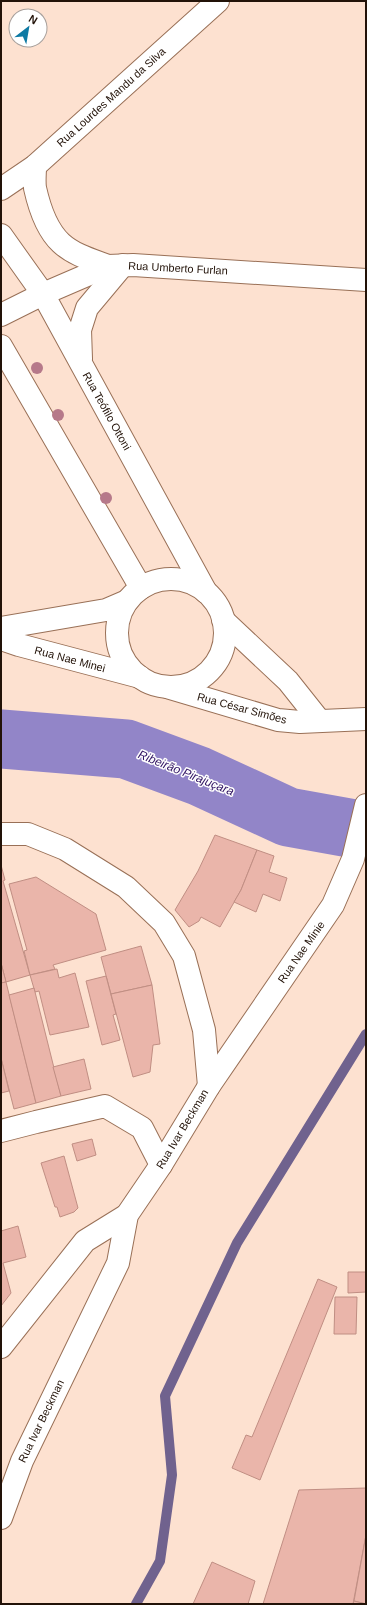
<svg xmlns="http://www.w3.org/2000/svg" width="367" height="1605" viewBox="0 0 367 1605" font-family="Arial,sans-serif">
	<style>
		.lines { fill: none; stroke-linecap: round; stroke-linejoin: round }
		.stream { stroke: #70628e; stroke-width: 10 }
		.river { stroke: #9285c8; stroke-width: 59 }
		.building { fill: #eab5aa; stroke: #c08e83 }
		.minor-casing { stroke: #997057; stroke-width: 24 }
		.minor { stroke: #fff; stroke-width: 22 }
		.tree { fill: #b6798a }
		.labels { text-anchor: middle; dominant-baseline: central; stroke-width: 3; stroke-linejoin: round; paint-order: stroke }
		.street-label { font-size: 11px; fill: #221208; stroke: #fff }
		.water-label { font-size: 12px; font-style: italic; fill: #2f1262; stroke: #fff }
	</style>
	<rect width="100%" height="100%" fill="#fde1d0"/>
	<g class="lines">
		<path class="stream" d="M136,1604L160,1561L172,1475L165,1396L237,1243L366,1034"/>
		<path class="river" d="M1,739L126,749L199,776L288,817L366,831"/>
	</g>
	<g class="building">
		<path d="M215,835L257,850L241,890L220,927L201,917L199,921L189,927L175,910L198,871Z"/>
		<path d="M257,850L274,856L269,872L287,878L280,901L263,894L256,912L234,902L241,890Z"/>
		<path d="M1,865L5,880L3,881L30,975L6,982L1,963Z"/>
		<path d="M36,877L96,914L106,950L53,965L55,969L30,975L24,951L27,950L9,884Z"/>
		<path d="M141,946L152,985L111,994L101,957Z"/>
		<path d="M1,963L6,982L1,983Z"/>
		<path d="M57,969L59,978L75,973L89,1027L50,1035L39,991L35,992L30,975Z"/>
		<path d="M106,976L116,1014L113,1015L120,1040L102,1045L86,981Z"/>
		<path d="M6,982L36,1103L14,1109L1,1058V983Z"/>
		<path d="M152,985L160,1044L153,1045L150,1072L133,1077L111,994Z"/>
		<path d="M34,988L61,1096L36,1103L9,995Z"/>
		<path d="M1,1058L9,1091L1,1093Z"/>
		<path d="M84,1059L91,1089L61,1096L53,1067Z"/>
		<path d="M92,1139L96,1155L77,1161L72,1144Z"/>
		<path d="M64,1156L78,1208L74,1212L60,1217L57,1207H55L41,1163Z"/>
		<path d="M18,1226L26,1257L3,1263L11,1293L1,1306V1231Z"/>
		<path d="M348,1272H366V1292L348,1293Z"/>
		<path d="M318,1279L337,1287L260,1480L232,1468L246,1435L252,1437Z"/>
		<path d="M335,1297H357L356,1334H334Z"/>
		<path d="M366,1488V1535L353,1604H263L299,1490Z"/>
		<path d="M366,1535V1604L354,1601Z"/>
		<path d="M212,1562L255,1581L248,1604H193Z"/>
		<path d="M354,1601L366,1604H353Z"/>
	</g>
	<g class="lines">
		<defs>
			<g id="minor">
				<path d="M35,166C35,173 34,181 35,188C39,206 47,230 61,243C74,255 92,260 108,266"/>
				<path d="M1,189L35,166L218,1"/>
				<path d="M1,235L43,294L206,592"/>
				<path d="M1,315L43,294L108,266L133,265L366,280"/>
				<path d="M1,346L141,588"/>
				<path d="M81,359L80,330L87,308L123,265"/>
				<circle cx="171" cy="633" r="54"/>
				<path d="M223,620L288,681L319,720"/>
				<path d="M1,628L106,610L127,601"/>
				<path d="M1,639L19,645L140,677"/>
				<path d="M170,688L278,720L300,722L366,719"/>
				<path d="M1,834H28L65,849L126,887L164,923L184,956L204,1030L209,1086"/>
				<path d="M1,1131L36,1122L105,1106L142,1128L161,1165"/>
				<path d="M1,1347L85,1241L127,1215"/>
				<path d="M1,1518L22,1461L118,1263L127,1215L161,1165L209,1086L333,905L353,859L366,805"/>
			</g>
		</defs>
		<use href="#minor" class="minor-casing"/>
		<use href="#minor" class="minor"/>
	</g>
	<g class="tree">
		<circle cx="37" cy="368" r="6"/>
		<circle cx="58" cy="415" r="6"/>
		<circle cx="106" cy="498" r="6"/>
	</g>
	<g class="labels">
		<g class="street-label">
			<text transform="translate(111 97) rotate(-42)">Rua Lourdes Mandu da Silva</text>
			<text transform="translate(178 268) rotate(3)">Rua Umberto Furlan</text>
			<text transform="translate(107 411) rotate(61)">Rua Teófilo Ottoni</text>
			<text transform="translate(70 659) rotate(15)">Rua Nae Minei</text>
			<text transform="translate(242 708) rotate(15)">Rua César Simões</text>
			<text transform="translate(301 952) rotate(-55)">Rua Nae Minie</text>
			<text transform="translate(182 1129) rotate(-59)">Rua Ivar Beckman</text>
			<text transform="translate(41 1421) rotate(-64)">Rua Ivar Beckman</text>
		</g>
		<g class="water-label">
			<text transform="translate(186 773) rotate(22)">Ribeirão Pirajuçara</text>
		</g>
	</g>
	<rect width="367" height="1605" fill="none" stroke="#221208" stroke-width="4"/>
	<g transform="translate(28 28) rotate(31)"><circle r="19" fill="#ffffff" stroke="#a7a09c"/>
	<path d="M0-3L7 15L0 10L-7 15Z" fill="#0e7aa4"/>
	<text y="-6" font-size="11" font-weight="bold" text-anchor="middle" fill="#221208">N</text>
	</g>
</svg>
